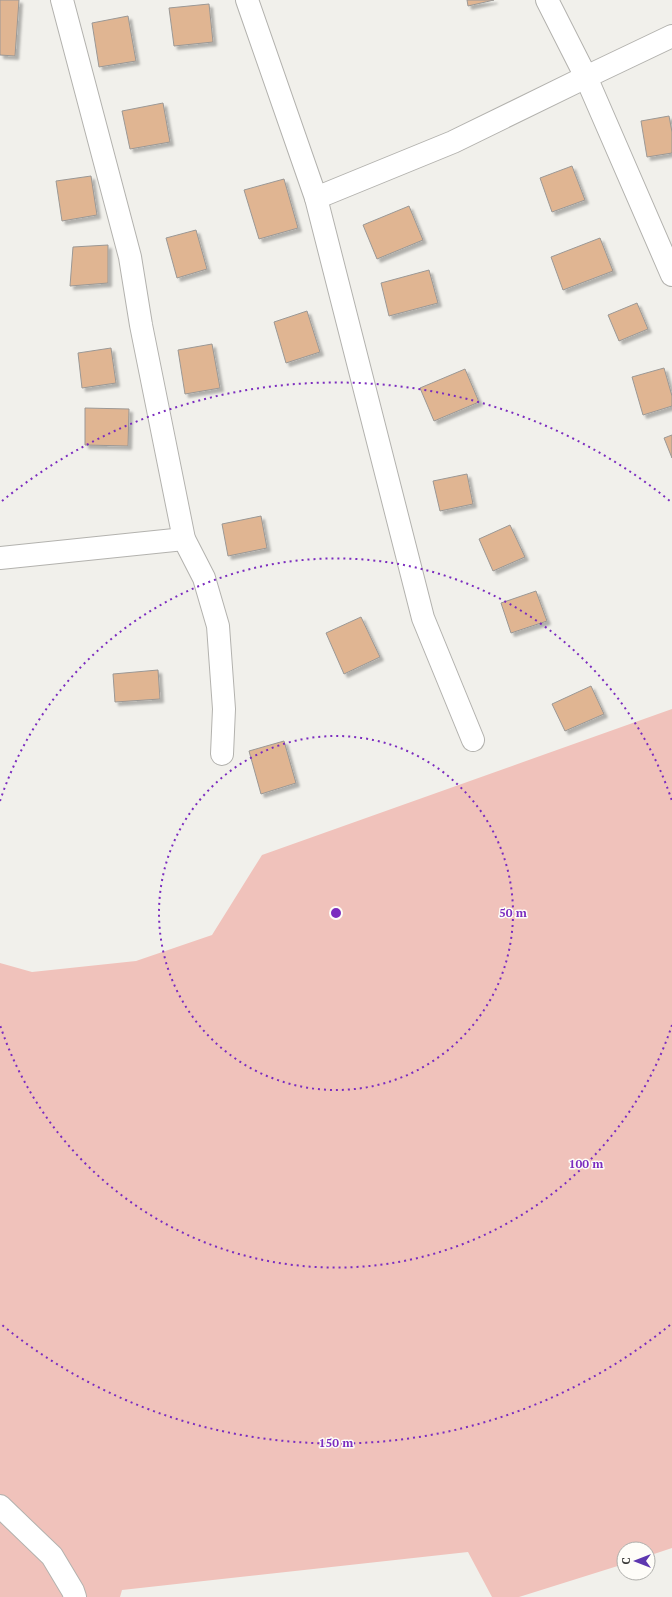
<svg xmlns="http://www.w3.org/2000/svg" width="672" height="1597" viewBox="0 0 672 1597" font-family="'PT Serif',serif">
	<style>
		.green { fill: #f0c2bb }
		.building { fill: #e0b592; stroke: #9b9895; filter: url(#shadow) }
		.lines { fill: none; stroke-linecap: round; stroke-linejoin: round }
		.minor-casing { stroke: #b3b2ae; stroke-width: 24 }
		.minor { stroke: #fff; stroke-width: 22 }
		.ring { fill: none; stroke: #7b2cbf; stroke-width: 2; stroke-dasharray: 2 4 }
		.centre { fill: #7b2cbf; stroke: #fefdf8; stroke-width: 2 }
		.ring-label { font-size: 12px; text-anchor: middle; font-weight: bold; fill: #7b2cbf; stroke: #fefdf8; stroke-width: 3; stroke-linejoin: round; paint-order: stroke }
	</style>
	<defs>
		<filter id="shadow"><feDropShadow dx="3.5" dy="3.5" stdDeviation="1" flood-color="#0004"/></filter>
	</defs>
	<rect width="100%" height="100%" fill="#f1f0eb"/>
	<path class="green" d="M672,709V1548L648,1556V1549H624V1564L519,1597H492L468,1552L122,1590L120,1597H0V963L32,972L136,961L212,935L262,855Z"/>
	<g class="building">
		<path d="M0,0H19L15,56L0,55Z"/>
		<path d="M467,0H494L468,6Z"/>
		<path d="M209,4L213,42L174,46L169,8Z"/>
		<path d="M128,16L136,61L99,67L92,23Z"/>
		<path d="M163,103L170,142L130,149L122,111Z"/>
		<path d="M669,116L672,132V153L647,157L641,121Z"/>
		<path d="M572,166L585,200L552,212L540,178Z"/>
		<path d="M91,176L97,215L62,221L56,181Z"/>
		<path d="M284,179L298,228L259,239L244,190Z"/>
		<path d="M409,206L423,240L377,259L363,225Z"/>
		<path d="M196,230L207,269L177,278L166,238Z"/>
		<path d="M600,238L613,271L563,290L551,257Z"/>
		<path d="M108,245V283L70,286L73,247Z"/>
		<path d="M429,270L438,303L389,316L381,283Z"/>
		<path d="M637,303L648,329L619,341L608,315Z"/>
		<path d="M307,311L320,352L286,363L274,322Z"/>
		<path d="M212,344L220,388L185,394L178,350Z"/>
		<path d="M111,348L116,383L82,388L78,353Z"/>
		<path d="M664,368L672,396V406L643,415L632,377Z"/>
		<path d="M465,369L479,402L434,421L420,388Z"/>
		<path d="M85,408L129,409L128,446L85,445Z"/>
		<path d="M672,435V458L664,438Z"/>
		<path d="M467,474L473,504L440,511L433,481Z"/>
		<path d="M261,516L267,548L228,556L222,524Z"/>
		<path d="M510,525L525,557L493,571L479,539Z"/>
		<path d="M536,591L547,621L511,633L501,603Z"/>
		<path d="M361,617L380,657L344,674L326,633Z"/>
		<path d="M158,670L160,699L115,702L113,674Z"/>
		<path d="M591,686L604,714L565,731L552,704Z"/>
		<path d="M284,741L296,783L261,794L249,751Z"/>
	</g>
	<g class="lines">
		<defs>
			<g id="minor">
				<path d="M62,0L130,257L141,325L184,539L204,578L218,626L224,709L222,754"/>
				<path d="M247,0L316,198L453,142L586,77L547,0"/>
				<path d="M672,36L586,77L672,275"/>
				<path d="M316,198L423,618L473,740"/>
				<path d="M0,558L184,539"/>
				<path d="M0,1506L52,1556L73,1591L75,1597"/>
			</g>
		</defs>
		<use href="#minor" class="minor-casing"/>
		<use href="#minor" class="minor"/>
	</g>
	<g class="ring">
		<circle cx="336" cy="913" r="177"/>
		<path d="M672 1025A354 354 0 0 1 0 1025M0 801A354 354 0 0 1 672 801"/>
		<path d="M670 1325A530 530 0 0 1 2 1325M2 501A530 530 0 0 1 670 501"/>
	</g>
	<circle cx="336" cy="913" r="6" class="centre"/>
	<g class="ring-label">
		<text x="513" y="917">50 m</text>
		<text x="586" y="1168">100 m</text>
		<text x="336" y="1447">150 m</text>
	</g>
	<g transform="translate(636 1561) rotate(270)"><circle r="19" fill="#fefdf8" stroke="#afafab"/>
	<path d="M0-3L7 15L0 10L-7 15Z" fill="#5d37af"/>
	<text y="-6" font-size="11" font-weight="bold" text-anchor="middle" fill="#393937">С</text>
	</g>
</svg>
